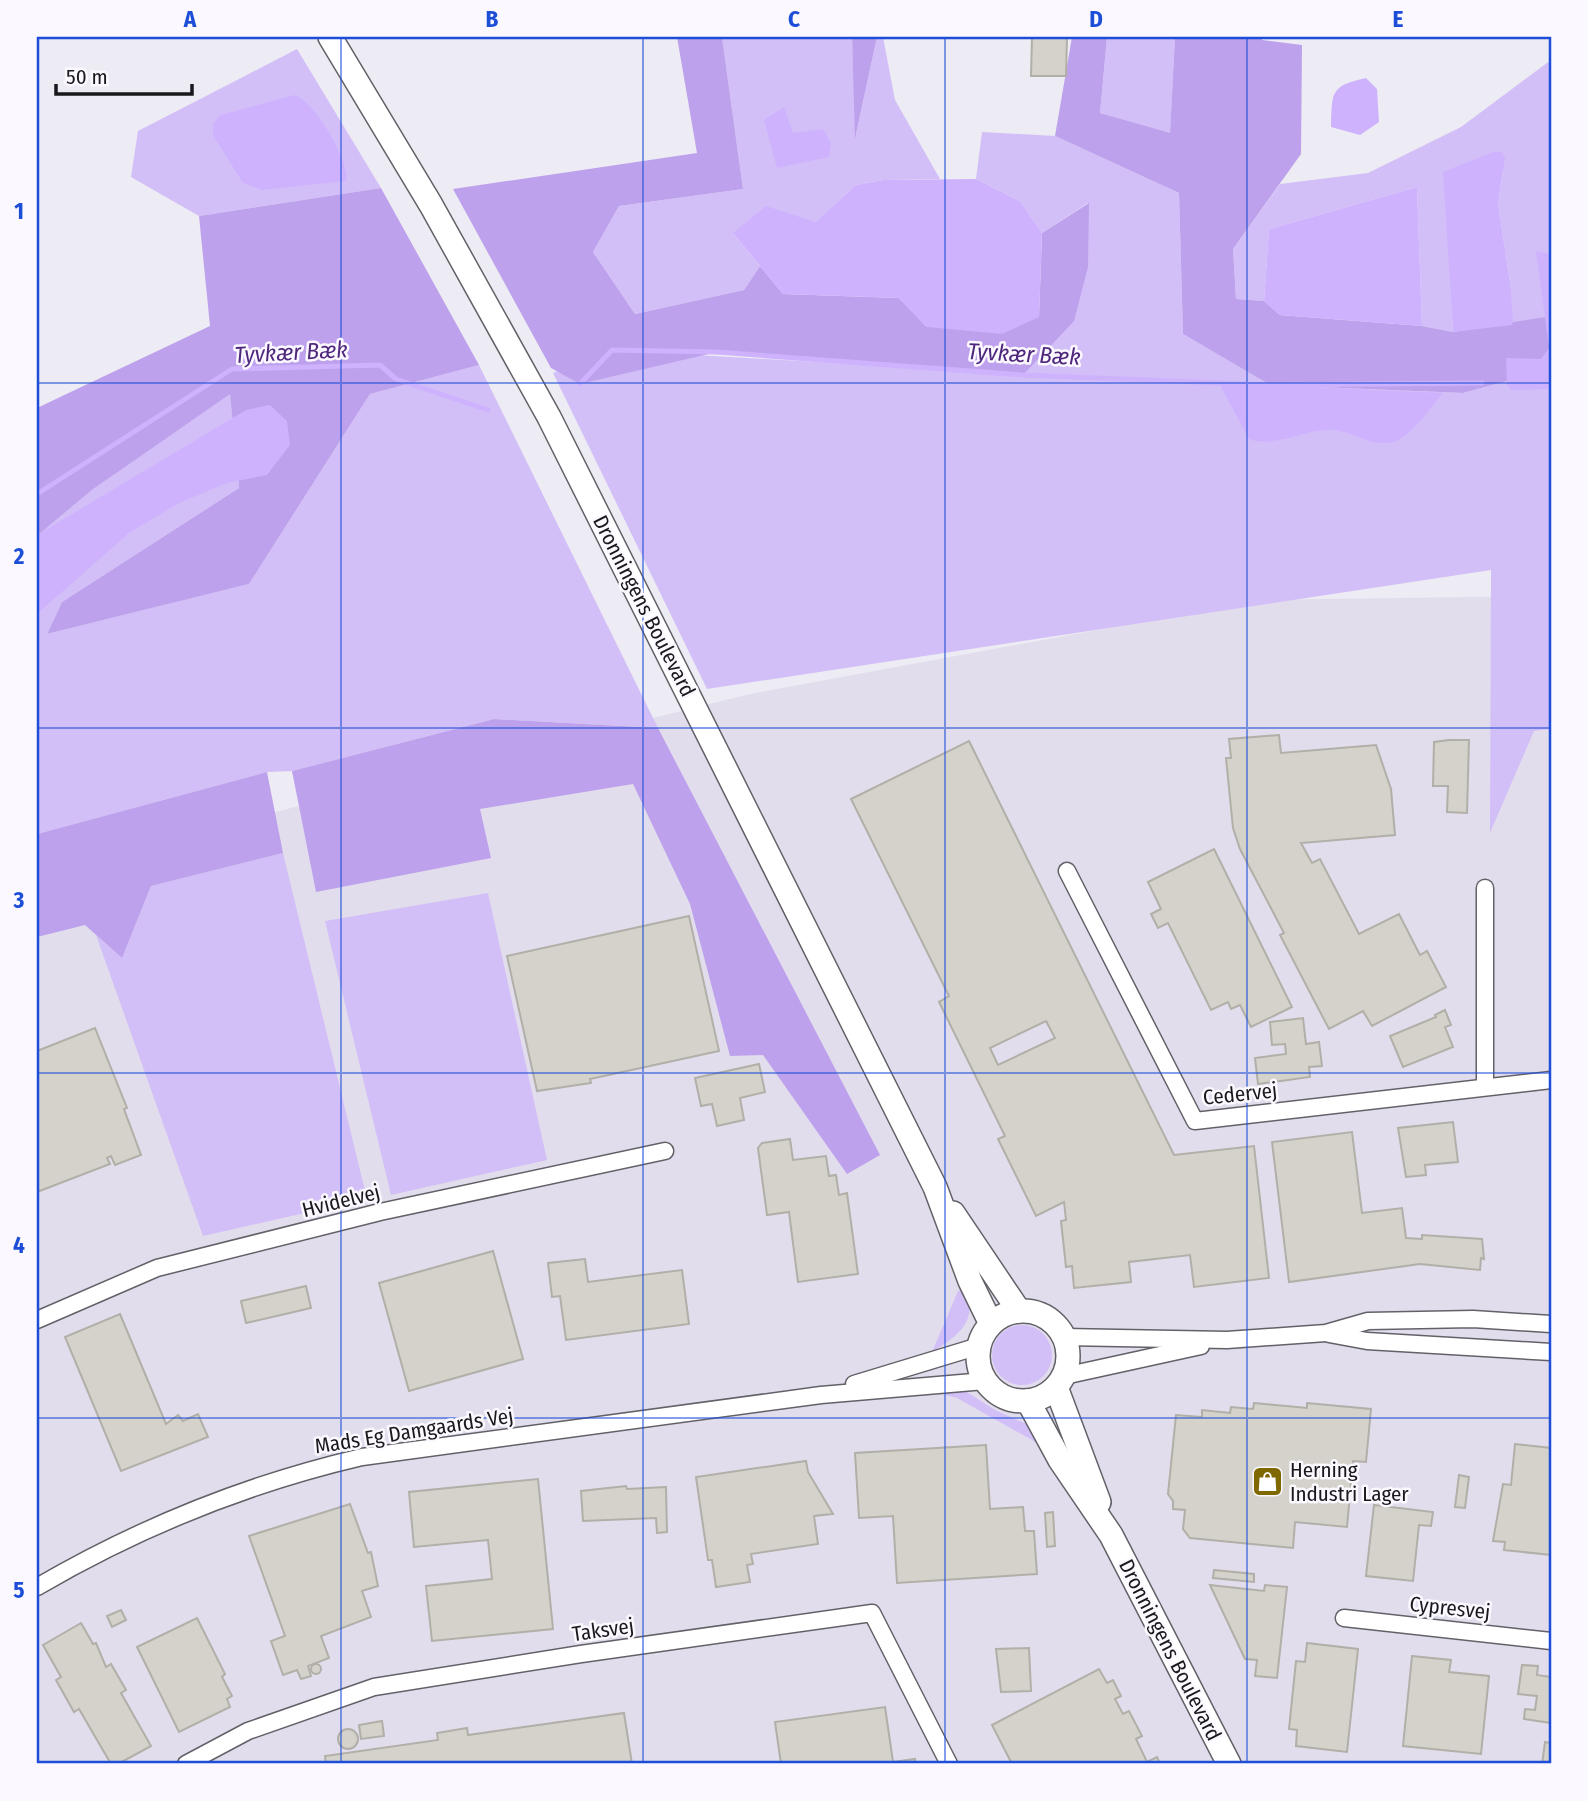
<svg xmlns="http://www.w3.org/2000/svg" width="1588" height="1801" viewBox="0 0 1588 1801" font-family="'Fira Sans Condensed',sans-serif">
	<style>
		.built { fill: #e2ddec }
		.green { fill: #d3bff7 }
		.forest { fill: #bda1ec }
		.water { fill: #ceb2fe }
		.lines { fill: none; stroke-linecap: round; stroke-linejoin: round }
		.stream { stroke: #ceb2fe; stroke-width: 5 }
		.building { fill: #d4d2ca; stroke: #b1afa7; stroke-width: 2; fill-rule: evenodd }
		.minor-casing { stroke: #636168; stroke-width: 19 }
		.secondary-casing { stroke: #636168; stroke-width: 26 }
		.minor { stroke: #fff; stroke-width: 16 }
		.secondary { stroke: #fff; stroke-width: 23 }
		.grid { fill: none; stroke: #1d4ed8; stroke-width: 2; stroke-opacity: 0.55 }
		.labels { text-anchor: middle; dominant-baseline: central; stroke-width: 5; stroke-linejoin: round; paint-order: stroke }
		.street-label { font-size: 21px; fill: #19181b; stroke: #fbf8ff }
		.poi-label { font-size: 21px; fill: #19181b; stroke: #fbf8ff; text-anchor: start }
		.water-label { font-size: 23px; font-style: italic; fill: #4e277d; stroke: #fbf8ff }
		.neatline { fill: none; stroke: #1d4ed8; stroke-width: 2.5 }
		.grid-label { font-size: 23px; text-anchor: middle; font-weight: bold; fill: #1d4ed8 }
	</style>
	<rect width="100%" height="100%" fill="#edebf3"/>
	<path class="built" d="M1551,596V1764H37V871L750,694L1259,600Z"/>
	<g class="green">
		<path d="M722,37H852L856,135L877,37H883L895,100L940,179L883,180L856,185L815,222L733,233L760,266L744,290L635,314L593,252L619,206L743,189Z"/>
		<path d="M1107,37H1175L1170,134L1100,113Z"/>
		<path d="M297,49L381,188L199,216L131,177L138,131Z"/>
		<path d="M1551,60V319L1550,316L1512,325L1511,289L1498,203L1503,171L1444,172L1453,332L1422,326L1417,187L1269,229L1264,301L1236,299L1233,249L1280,184L1368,173L1461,127Z"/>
		<path d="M982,132L1055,136L1179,193L1183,334L1270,385L1463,393L1551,369V729L1534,731L1490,833L1491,570L707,689L553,373L612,350L1023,374L1088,203L1042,233L1020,201L976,179Z"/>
		<path d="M479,365L658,728L494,719L292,771L267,772L37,834V536L92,490L230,393L239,488L62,602L47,634L249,584L370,394Z"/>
		<path d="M283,853L367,1199L203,1236L96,935L122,958L151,886Z"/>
		<path d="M488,893L547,1160L391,1195L325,921Z"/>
		<path d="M967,1287C977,1323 960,1334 932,1352L958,1291Z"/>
		<circle cx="1022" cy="1355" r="30"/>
		<path d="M959,1387L995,1410L1029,1425L1039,1444L957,1398L942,1394L940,1389Z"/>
	</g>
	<g class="forest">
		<path d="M677,37H722L743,189L619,206L593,252L635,314L744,290L760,266L783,294L899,298L927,327L1039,317L1042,233L1089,203L1088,267L1074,321L1023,375L717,352L580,384L551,368L453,189L697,153Z"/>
		<path d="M852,37H877L855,139Z"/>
		<path d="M1072,37H1107L1100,113L1170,133L1175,37H1262V40L1302,45L1301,154L1233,249L1236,299L1264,301L1280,315L1422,326L1453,332L1551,316V369L1463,393L1270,385L1183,334L1179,193L1055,136Z"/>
		<path d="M381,188L479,365L370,394L249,584L47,634L62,602L239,488L230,394L92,490L37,536V408L210,326L199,216Z"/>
		<path d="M494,719L658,728L880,1155L847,1174L763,1055L730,1056L690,904L633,784L480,809L491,858L316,892L292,771Z"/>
		<path d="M267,772L283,853L151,886L122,958L85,925L37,937V834Z"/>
	</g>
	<g class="water">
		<path d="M1366,78L1377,89L1379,122L1360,135L1331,127C1332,92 1330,86 1366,78Z"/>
		<path d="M295,95C314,102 350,160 346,181L262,190L243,183L213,135V124L220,115Z"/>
		<path d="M784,107L793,133L823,129L831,143L829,157L777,168L764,120Z"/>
		<path d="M1493,152H1501L1505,158L1498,203L1511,289L1513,321L1512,325L1453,332L1443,172Z"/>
		<path d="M976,179L1020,201L1042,233L1039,317L1002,334L927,327L899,298L783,294L733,233L766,206L815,222L856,185L883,180Z"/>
		<path d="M1417,187L1422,326L1280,315L1264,301L1269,229Z"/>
		<path d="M1536,251L1551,254V389L1511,390L1507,385L1506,358L1541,359L1549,348Z"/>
		<path d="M1219,383L1443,393C1430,408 1416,430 1398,440C1376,450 1356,433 1335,430C1307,427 1275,449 1249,439Z"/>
		<path d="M270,405L287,421L290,445L267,475L227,483L179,503L129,533L37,614V535L246,410Z"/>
	</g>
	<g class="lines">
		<g class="stream">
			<path d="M580,384L612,350L717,352L1023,375L1270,385L1482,383"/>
			<path d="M37,494L232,369L380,365L396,379L488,410"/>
		</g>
	</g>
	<g class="building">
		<path d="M1032,37H1067L1066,76H1031Z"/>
		<path d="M1279,735L1281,753L1376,745L1391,789L1395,835L1301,843L1312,863L1320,859L1359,934L1399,914L1420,955L1427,951L1446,987L1372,1026L1363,1011L1329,1029L1280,935L1284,933L1240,849L1233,828L1226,758H1231L1229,739Z"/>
		<path d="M1449,740H1469L1467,813L1447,812L1448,786H1433L1434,742Z"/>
		<path d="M969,741L1174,1155L1254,1146L1269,1278L1194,1287L1190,1255L1129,1262L1131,1282L1074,1288L1072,1266L1066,1267L1061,1221L1066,1220L1064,1202L1036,1216L998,1139L1005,1136L939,1002L949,996L851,799ZM1046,1021L1055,1038L998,1065L990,1048Z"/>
		<path d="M1214,849L1292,1007L1251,1027L1240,1005L1231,1009L1228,1002L1211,1010L1168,923L1158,928L1151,914L1161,909L1148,882Z"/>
		<path d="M689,916L719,1051L590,1079L591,1083L537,1091L507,956Z"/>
		<path d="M1445,1010L1451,1025L1445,1027L1453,1047L1403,1067L1390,1036L1436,1017L1435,1015Z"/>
		<path d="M1303,1018L1306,1044L1319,1042L1322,1066L1309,1067L1310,1077L1258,1084L1255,1058L1286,1054L1285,1044L1272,1045L1270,1022Z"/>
		<path d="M95,1028L127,1108L124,1109L141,1155L115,1165L111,1156L107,1158L110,1164L37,1192V1051Z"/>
		<path d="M759,1064L765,1092L740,1098L744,1120L717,1126L712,1104L701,1106L695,1078Z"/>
		<path d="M1453,1122L1458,1162L1425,1165L1426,1175L1406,1177L1398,1128Z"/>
		<path d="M1352,1132L1362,1213L1402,1208L1406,1238L1422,1239V1235L1482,1239L1484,1259L1481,1258L1480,1270L1420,1264L1289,1282L1272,1142Z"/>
		<path d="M790,1139L793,1160L826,1156L829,1176L836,1175L839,1195L847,1193L858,1274L798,1282L789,1212L767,1215L758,1148L762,1143Z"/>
		<path d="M493,1251L523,1359L409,1391L379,1283Z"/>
		<path d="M585,1259L588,1282L682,1270L689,1324L566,1340L560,1296L552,1297L548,1263Z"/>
		<path d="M306,1286L311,1308L246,1323L241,1301Z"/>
		<path d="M120,1314L166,1424L178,1415L183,1421L198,1414L208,1437L121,1471L65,1337Z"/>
		<path d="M1254,1403L1307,1408V1403L1371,1409L1366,1462L1353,1461L1347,1527L1295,1522L1293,1548L1190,1538L1183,1529L1185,1510L1173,1509V1501L1168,1494L1176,1415L1202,1417V1410L1230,1413L1231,1407L1253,1409Z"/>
		<path d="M1515,1444L1551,1448V1555L1504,1550L1505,1542L1493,1541L1503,1484L1511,1485Z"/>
		<path d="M986,1445L990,1509L1023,1507L1025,1531H1034L1037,1574L897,1583L893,1516L859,1518L855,1453Z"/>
		<path d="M806,1461L808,1472L833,1514L814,1516L818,1544L751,1554L753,1564L747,1565L750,1582L716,1587L712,1560H708L696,1477Z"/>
		<path d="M1459,1475L1469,1477L1465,1508L1455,1507Z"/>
		<path d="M538,1479L553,1629L432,1641L426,1586L492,1579L488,1540L414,1547L409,1492Z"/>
		<path d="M626,1486L627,1489L666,1487L667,1532L657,1533L656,1518L583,1521L581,1491Z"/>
		<path d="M350,1504L368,1553L371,1552L378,1586L362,1591L371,1617L321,1636L329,1658L308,1666L311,1676L301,1679L297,1670L283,1675L271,1641L285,1636L249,1536Z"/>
		<path d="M1374,1505L1433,1512L1431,1526L1419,1525L1413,1581L1366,1576Z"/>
		<path d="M1053,1512L1055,1546L1047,1547L1045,1513Z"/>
		<path d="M1214,1570L1254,1574V1582L1213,1578Z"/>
		<path d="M1210,1585L1264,1591L1265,1585L1287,1587L1277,1678L1255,1676L1257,1660L1245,1659Z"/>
		<path d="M121,1610L126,1620L112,1627L107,1616Z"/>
		<path d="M197,1618L225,1674L222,1677L232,1696L227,1699L230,1707L179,1732L137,1647Z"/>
		<path d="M81,1623L93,1644L96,1643L106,1667L111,1664L126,1690L121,1693L151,1746L118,1764H111L79,1709L74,1712L56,1680L61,1677L43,1645Z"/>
		<path d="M1307,1643L1358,1649L1347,1752L1296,1746L1297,1730L1289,1729L1296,1661L1305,1662Z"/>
		<path d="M1029,1648L1031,1691L1001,1692L996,1649Z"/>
		<path d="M1412,1656L1451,1660L1449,1672L1489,1676L1481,1754L1403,1746Z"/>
		<circle cx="316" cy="1669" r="5"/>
		<path d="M1522,1665L1538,1666L1537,1675L1551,1677V1723L1524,1719L1525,1709L1535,1710L1537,1696L1518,1694Z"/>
		<path d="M1099,1669L1107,1683L1113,1680L1121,1696L1115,1699L1123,1714L1129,1711L1142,1736L1136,1739L1147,1762L1157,1757L1160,1764H1012L992,1725Z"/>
		<path d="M885,1707L893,1762L915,1759V1764H781L775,1722Z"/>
		<path d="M624,1713L632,1764H326L325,1756L438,1740L437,1733L467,1728L468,1735Z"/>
		<path d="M382,1721L384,1736L361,1739L359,1725Z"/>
		<circle cx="348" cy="1739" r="10"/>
		<path d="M1545,1742L1551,1743V1764H1542Z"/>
	</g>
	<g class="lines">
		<defs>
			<g id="minor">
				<path d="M1067,871L1195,1121L1551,1080"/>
				<path d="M1485,888V1087"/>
				<path d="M37,1320L157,1268L380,1212L665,1151"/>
				<path d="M1329,1334L1367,1341L1551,1352"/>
				<path d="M1064,1337L1227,1340L1326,1333L1368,1321L1473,1319L1551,1324"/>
				<path d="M1064,1376L1201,1346"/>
				<path d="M854,1384L979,1346"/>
				<path d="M37,1587C140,1527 246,1484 362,1457L821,1395L985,1381"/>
				<path d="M1344,1618L1551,1641"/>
				<path d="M186,1764L248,1731L374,1687L581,1654L872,1613L949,1764"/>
			</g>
			<g id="secondary">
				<path d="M330,37L431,205L549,417L935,1187L970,1281L991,1324"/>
				<path d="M953,1213L1019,1311"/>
				<circle cx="1023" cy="1356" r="45"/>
				<path d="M1056,1387L1099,1502"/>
				<path d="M1028,1401L1060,1460L1111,1535L1229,1764"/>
			</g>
		</defs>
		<use href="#minor" class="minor-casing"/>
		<use href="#secondary" class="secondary-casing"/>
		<use href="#minor" class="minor"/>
		<use href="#secondary" class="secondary"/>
	</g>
	<path class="grid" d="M341,37V1764M643,37V1764M945,37V1764M1247,37V1764M37,383H1551M37,728H1551M37,1073H1551M37,1418H1551"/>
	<defs>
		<symbol id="shop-square" viewBox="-11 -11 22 22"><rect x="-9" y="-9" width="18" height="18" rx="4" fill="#806800" stroke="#fbf8ff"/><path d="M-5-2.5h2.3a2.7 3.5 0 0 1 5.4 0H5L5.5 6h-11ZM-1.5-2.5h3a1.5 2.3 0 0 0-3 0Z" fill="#fff"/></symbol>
	</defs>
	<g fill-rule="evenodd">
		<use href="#shop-square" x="1250" y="1464" width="35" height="35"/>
	</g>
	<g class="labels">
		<g class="street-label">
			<text transform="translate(644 606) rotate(63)">Dronningens Boulevard</text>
			<text transform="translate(1240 1094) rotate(-6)">Cedervej</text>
			<text transform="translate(341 1201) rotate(-14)">Hvidelvej</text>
			<text transform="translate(414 1431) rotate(-9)">Mads Eg Damgaards Vej</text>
			<text transform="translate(1450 1608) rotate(6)">Cypresvej</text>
			<text transform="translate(603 1630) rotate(-8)">Taksvej</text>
			<text transform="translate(1170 1650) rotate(63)">Dronningens Boulevard</text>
		</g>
		<g class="poi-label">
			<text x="1290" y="1470">Herning<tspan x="1290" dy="24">Industri Lager</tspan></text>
		</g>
		<g class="water-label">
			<text transform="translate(291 352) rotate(-3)">Tyvkær Bæk</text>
			<text transform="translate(1024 354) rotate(3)">Tyvkær Bæk</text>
		</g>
	</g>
	<rect width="1588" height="1801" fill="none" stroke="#fbf8ff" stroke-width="77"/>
	<path d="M56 84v10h136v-10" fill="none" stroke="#19181b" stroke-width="3.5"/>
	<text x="66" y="84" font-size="21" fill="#19181b" stroke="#fbf8ff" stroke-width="5" paint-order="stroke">50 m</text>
	<rect x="38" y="38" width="1512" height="1724" class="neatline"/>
	<g class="grid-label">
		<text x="190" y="27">A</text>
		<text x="492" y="27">B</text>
		<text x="794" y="27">C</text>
		<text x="1096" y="27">D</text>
		<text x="1398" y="27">E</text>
		<text x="19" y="219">1</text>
		<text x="19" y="564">2</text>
		<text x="19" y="908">3</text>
		<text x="19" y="1253">4</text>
		<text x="19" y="1598">5</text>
	</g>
</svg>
